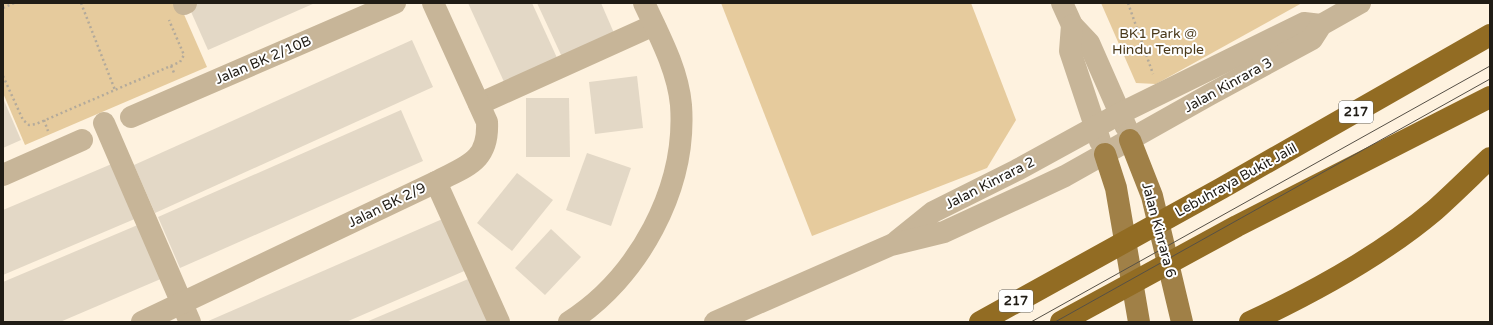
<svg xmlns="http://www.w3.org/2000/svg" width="1493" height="325" viewBox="0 0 1493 325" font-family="'Varela Round',sans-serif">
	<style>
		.green { fill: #e6cb9d }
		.building { fill: #e3d8c6 }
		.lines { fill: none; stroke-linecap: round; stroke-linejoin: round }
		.path { stroke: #b3aa9b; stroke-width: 2.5; stroke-dasharray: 2 3; stroke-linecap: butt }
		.minor { stroke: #c7b598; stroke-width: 22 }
		.major { stroke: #a08047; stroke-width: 22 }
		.highway { stroke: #926c23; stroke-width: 22 }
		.tram { stroke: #565046; stroke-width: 1 }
		.labels { text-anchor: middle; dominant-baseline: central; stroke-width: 4; stroke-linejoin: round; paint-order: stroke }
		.shield { fill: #fff; stroke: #63605b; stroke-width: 1 }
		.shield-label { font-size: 13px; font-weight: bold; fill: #201c15 }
		.park-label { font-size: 14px; fill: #4a391a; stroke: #fff }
		.street-label { font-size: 14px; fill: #201c15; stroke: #fff }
	</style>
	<rect width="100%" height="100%" fill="#fef2df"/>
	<g class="green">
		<path d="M3,3H179L207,67L25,145L3,93Z"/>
		<path d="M721,3H971L1016,120L987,168L812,236Z"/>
		<path d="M1101,3H1302L1156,84L1136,83Z"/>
	</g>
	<g class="building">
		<path d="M193,3H315L208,50L188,5Z"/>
		<path d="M468,3H532L558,60L505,84Z"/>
		<path d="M537,3H601L614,33L562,57Z"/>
		<path d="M412,40L433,87L155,213L134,165Z"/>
		<path d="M637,76L643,128L595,134L589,82Z"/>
		<path d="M3,98L21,140L3,148Z"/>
		<path d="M526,98H569L570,157H526Z"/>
		<path d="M401,110L423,161L180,268L158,217Z"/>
		<path d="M587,153L631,168L611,226L566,210Z"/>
		<path d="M114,163L137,218L3,275V210Z"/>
		<path d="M517,173L553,200L512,251L477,223Z"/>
		<path d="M447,217L469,269L346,322H206Z"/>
		<path d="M140,224L163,278L60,322H3V282Z"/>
		<path d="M551,229L581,257L545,295L515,268Z"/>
		<path d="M473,277L493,322H366Z"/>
	</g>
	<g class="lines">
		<g class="path">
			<path d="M81,3L115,90"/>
			<path d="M1128,3L1153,74"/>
			<path d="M3,8L14,3"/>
			<path d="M171,66L175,75"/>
			<path d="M3,76L23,120L29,125L36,124L180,62L184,55L169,20"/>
			<path d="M44,120L48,131"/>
		</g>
		<g class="minor">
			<path d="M1062,3L1072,25L1089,43L1126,127"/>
			<path d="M184,4L186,3"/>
			<path d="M1072,25L1070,51L1100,141"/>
			<path d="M479,104L654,25"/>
			<path d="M131,117L395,3"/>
			<path d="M104,123L190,322"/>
			<path d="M3,175L82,140"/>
			<path d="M436,182L499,322"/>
			<path d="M897,241L933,212L1017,170L1121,113L1304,23L1321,25"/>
			<path d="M142,322L436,182C466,166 489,162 487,122L433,3"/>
			<path d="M569,322C638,278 687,189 681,105C678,70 659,35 644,3"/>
			<path d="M715,322L891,245L944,232L1033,191L1065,176L1209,95L1312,39L1321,25L1360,3"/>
		</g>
		<g class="major">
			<path d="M1130,140L1152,196L1182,322"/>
			<path d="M1105,154L1116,188L1139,322"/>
		</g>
		<g class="highway">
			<path d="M980,322L1222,188L1490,35"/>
			<path d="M1061,322L1237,226L1490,97"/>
			<path d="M1250,322C1312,293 1383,254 1435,210C1454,193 1472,175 1490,158"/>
		</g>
		<g class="tram">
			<path d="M1031,322L1490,66"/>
			<path d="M1055,322L1490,79"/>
		</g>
	</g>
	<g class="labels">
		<g class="shield">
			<rect x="1339" y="101" width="34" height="22" rx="3"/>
			<rect x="999" y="290" width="34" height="22" rx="3"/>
		</g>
		<g class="shield-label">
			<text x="1356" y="112">217</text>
			<text x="1016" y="301">217</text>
		</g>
		<g class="park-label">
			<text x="1158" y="33">BK1 Park @<tspan x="1158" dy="16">Hindu Temple</tspan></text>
		</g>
		<g class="street-label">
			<text transform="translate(263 60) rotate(-23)">Jalan BK 2/10B</text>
			<text transform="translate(1228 85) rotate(-29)">Jalan Kinrara 3</text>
			<text transform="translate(1236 180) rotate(-29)">Lebuhraya Bukit Jalil</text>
			<text transform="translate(990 183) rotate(-27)">Jalan Kinrara 2</text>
			<text transform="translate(387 205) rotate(-26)">Jalan BK 2/9</text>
			<text transform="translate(1159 230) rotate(75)">Jalan Kinrara 6</text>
		</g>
	</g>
	<rect width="1493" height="325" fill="none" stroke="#201c15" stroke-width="8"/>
</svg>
